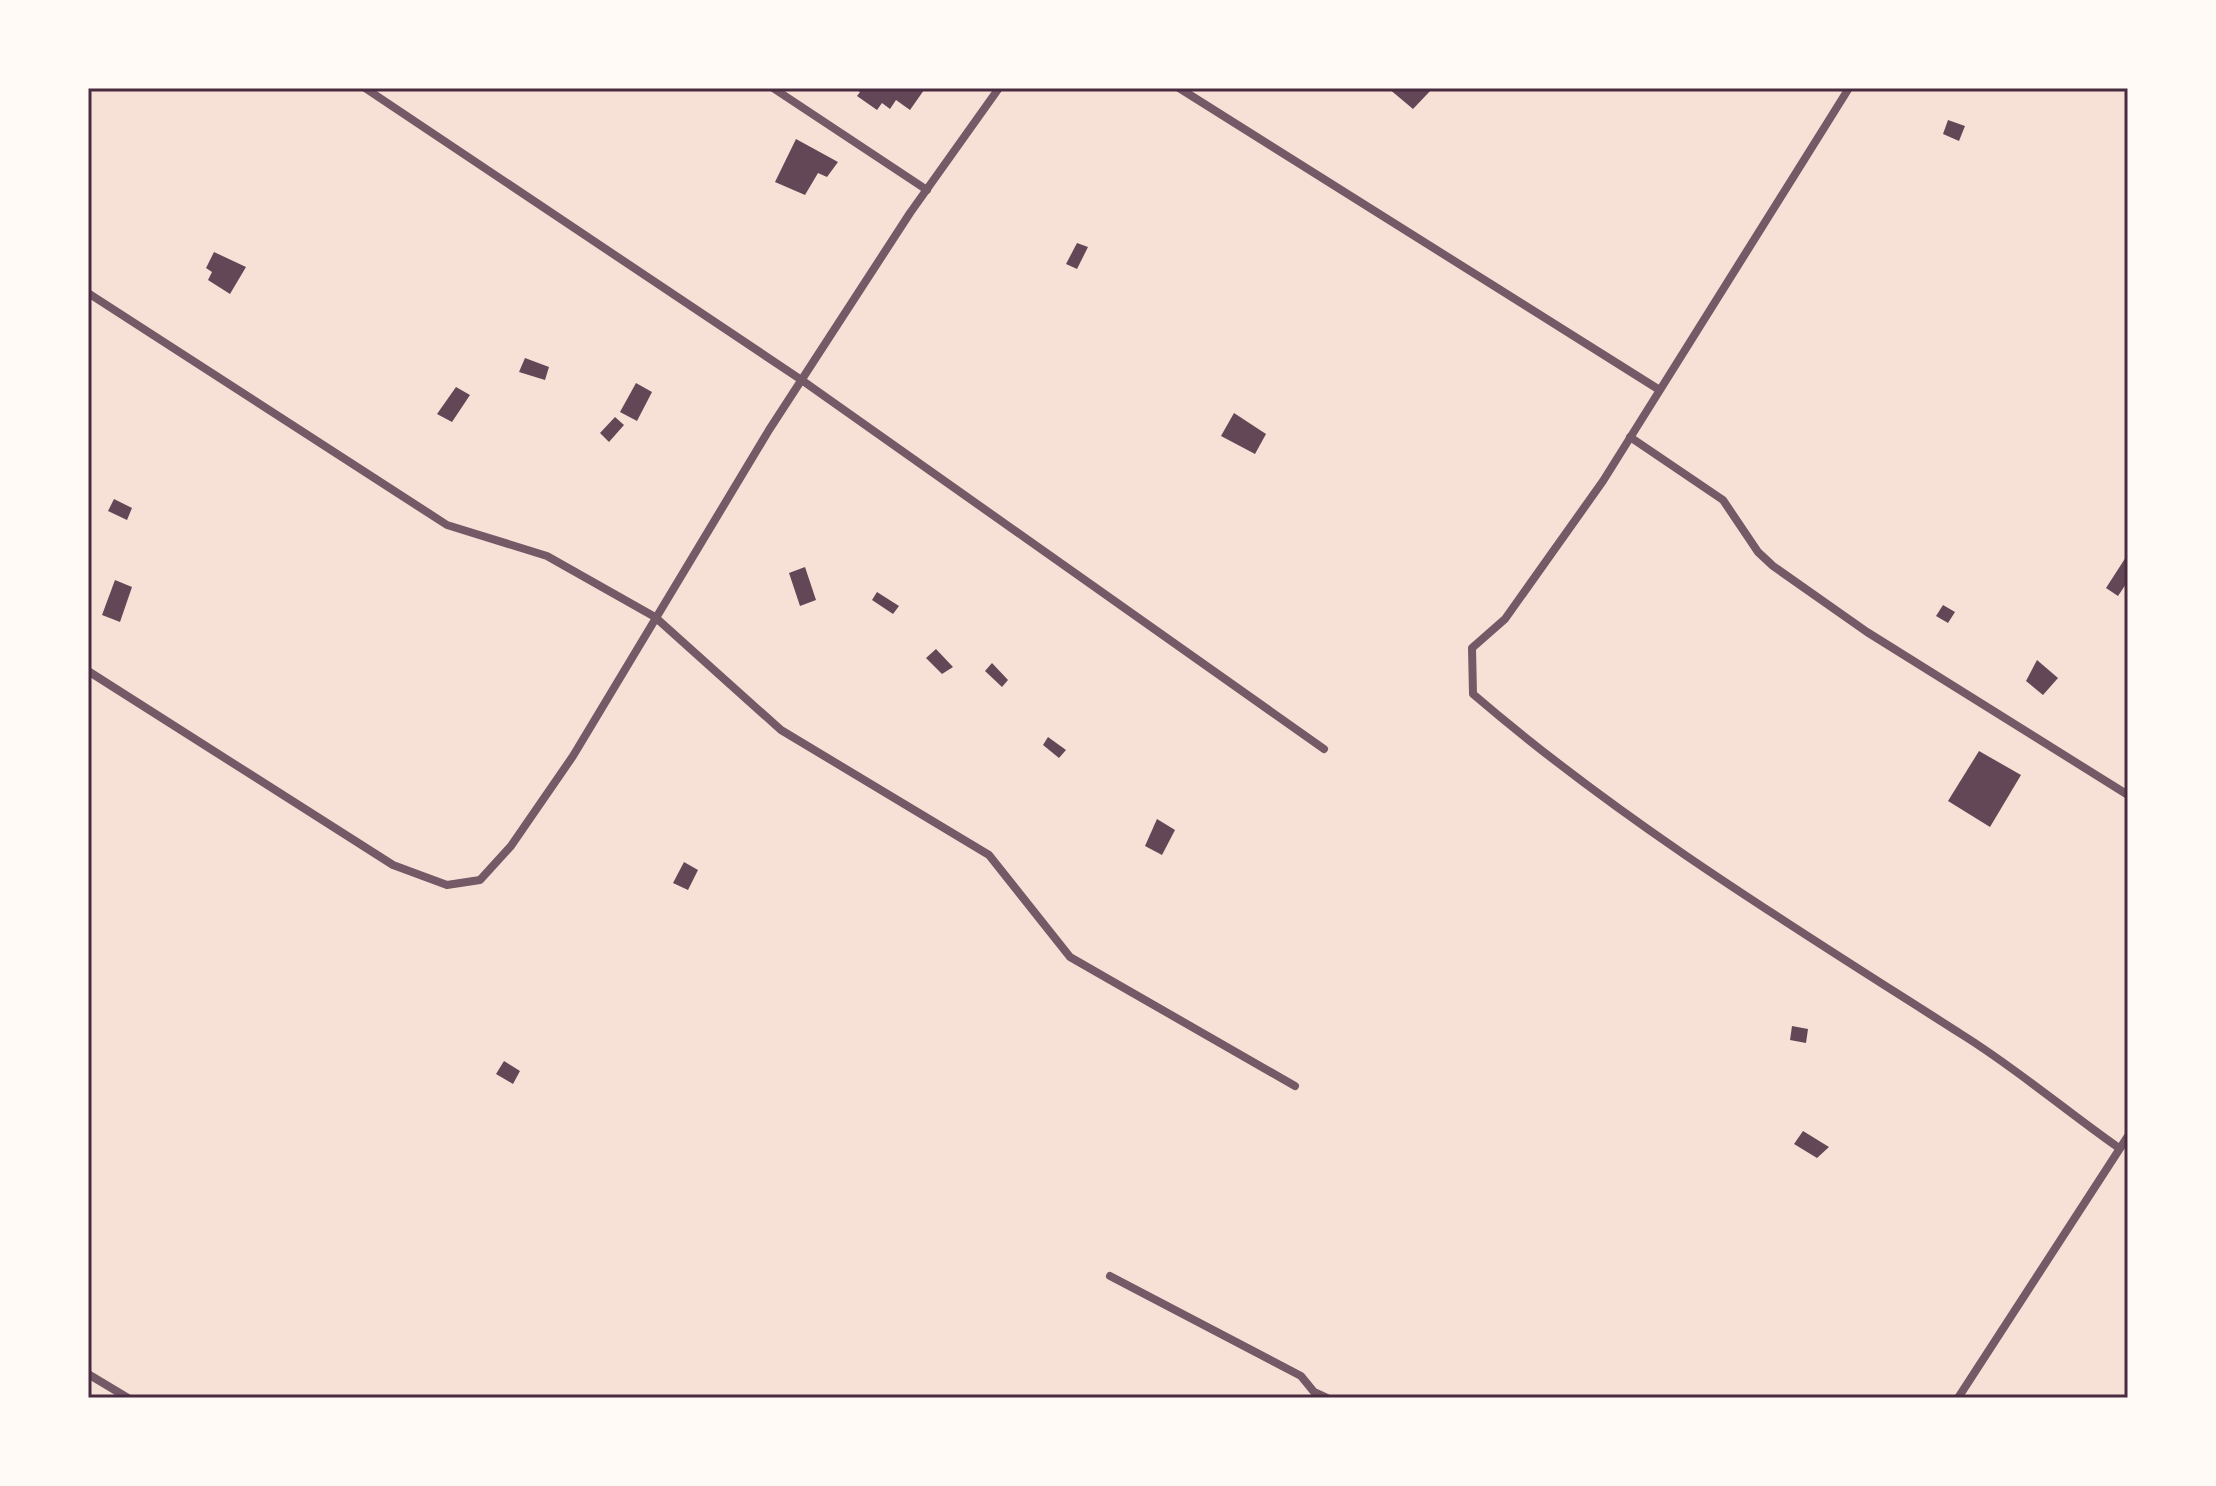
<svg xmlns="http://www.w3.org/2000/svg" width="2216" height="1486" viewBox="0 0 2216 1486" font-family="'Exo 2',sans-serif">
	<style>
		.building { fill: #644757 }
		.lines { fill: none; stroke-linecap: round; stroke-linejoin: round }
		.minor { stroke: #755966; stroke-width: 8 }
		.neatline { fill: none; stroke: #4a2c40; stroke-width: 3 }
	</style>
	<rect width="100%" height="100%" fill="#f7e1d7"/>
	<g class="building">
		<path d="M854,88H921L924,90L910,110L896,100L890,109L882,103L877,110L857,96L860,92Z"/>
		<path d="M1388,88H1433L1413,109Z"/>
		<path d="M1948,120L1965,126L1959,141L1943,134Z"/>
		<path d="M796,139L838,162L827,177L818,173L805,195L775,182Z"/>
		<path d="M1077,243L1088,247L1077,269L1066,264Z"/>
		<path d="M214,252L246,267L230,294L208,280L212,272L206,268Z"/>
		<path d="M525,358L549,367L545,380L519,372Z"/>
		<path d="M636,383L652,392L637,421L620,412Z"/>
		<path d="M456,387L470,395L452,422L437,414Z"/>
		<path d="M1234,413L1266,434L1255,454L1221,436Z"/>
		<path d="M615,417L624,425L609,442L600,433Z"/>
		<path d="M114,499L132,508L127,520L108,511Z"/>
		<path d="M2126,557L2128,581L2118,596L2106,588Z"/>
		<path d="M805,567L816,600L800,606L789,573Z"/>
		<path d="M115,580L132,587L120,622L102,615Z"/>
		<path d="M877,592L899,606L893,614L872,600Z"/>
		<path d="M1943,605L1955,612L1948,623L1936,616Z"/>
		<path d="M936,649L953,667L942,674L926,658Z"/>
		<path d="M2037,660L2058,678L2043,695L2026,681Z"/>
		<path d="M992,663L1008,680L1002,687L985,671Z"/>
		<path d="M1048,737L1066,750L1059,758L1043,745Z"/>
		<path d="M1979,751L2021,775L1990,827L1948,801Z"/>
		<path d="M1157,819L1175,830L1162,855L1145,846Z"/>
		<path d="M684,862L698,870L688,890L673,883Z"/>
		<path d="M1792,1026L1808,1029L1806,1043L1790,1040Z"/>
		<path d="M504,1061L520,1071L513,1084L496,1074Z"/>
		<path d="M1803,1131L1829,1147L1817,1158L1794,1144Z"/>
	</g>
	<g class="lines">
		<g class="minor">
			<path d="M365,88L803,381L1324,749"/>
			<path d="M773,88L927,190"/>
			<path d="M1179,88L1658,389"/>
			<path d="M1849,88L1603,481L1505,619L1472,648L1473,694C1623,823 1795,928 1961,1034C2016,1068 2066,1111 2119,1148"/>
			<path d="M88,293L447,525L547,556L655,617L781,730L989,855L1070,957L1295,1086"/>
			<path d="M1630,437L1723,500L1758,552L1773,566L1867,632L2128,795"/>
			<path d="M88,671L393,865L447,885L480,880L511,846L573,756L769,430L910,213L999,88"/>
			<path d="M1110,1276L1301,1376L1314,1392L1327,1398"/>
			<path d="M88,1374L128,1398"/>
			<path d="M1958,1398L2128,1136"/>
		</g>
	</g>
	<rect width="2216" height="1486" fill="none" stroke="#fffaf5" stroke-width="180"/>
	<rect x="90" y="90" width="2036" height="1306" class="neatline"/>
</svg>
